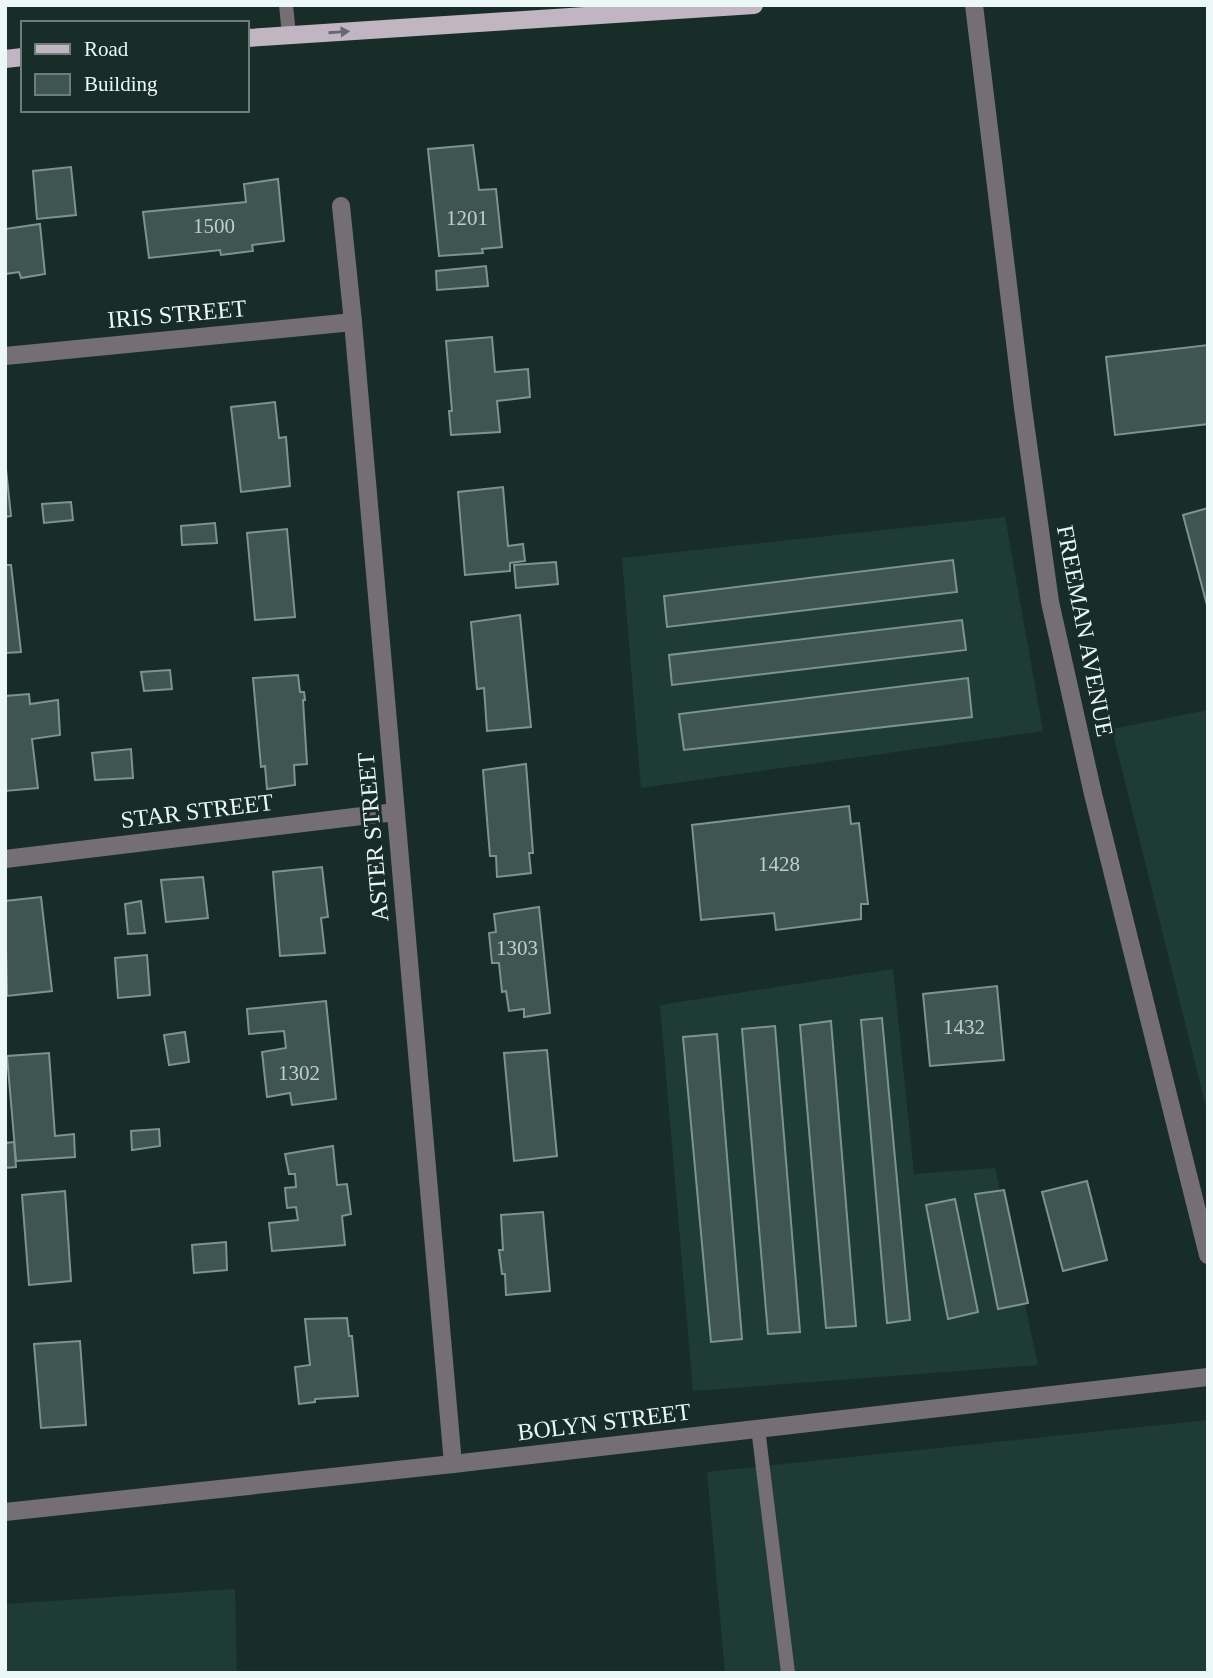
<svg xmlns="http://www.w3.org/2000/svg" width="1213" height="1678" viewBox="0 0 1213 1678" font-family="'Times New Roman',serif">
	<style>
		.built { fill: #1f3b36 }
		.building { fill: #3f5550; stroke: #7d948e; stroke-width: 2 }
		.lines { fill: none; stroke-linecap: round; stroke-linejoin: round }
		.service { stroke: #756e75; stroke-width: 14 }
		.minor { stroke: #756e75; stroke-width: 18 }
		.primary { stroke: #c2b5c2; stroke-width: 18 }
		.oneway { fill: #646a6d }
		.labels { text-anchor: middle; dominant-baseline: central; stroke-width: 6; stroke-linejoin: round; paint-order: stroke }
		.number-label { font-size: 21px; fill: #c0cfcc }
		.street-label { font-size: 24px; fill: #ebf8f5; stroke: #182d28 }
	</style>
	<rect width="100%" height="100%" fill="#182d28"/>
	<g class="built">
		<path d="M1005,517L1043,731L641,788L622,558Z"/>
		<path d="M1208,710V1115L1112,729Z"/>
		<path d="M893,969L914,1174L995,1168L1038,1365L693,1391L660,1005Z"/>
		<path d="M1208,1420V1673H725L707,1472Z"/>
		<path d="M235,1589L237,1673H5V1604Z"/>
	</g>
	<g class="building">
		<path d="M473,145L479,190L496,189L502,247L482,249L483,253L439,256L428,149Z"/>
		<path d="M71,167L76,215L37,219L33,171Z"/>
		<path d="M278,179L284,241L252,245L253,251L221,255L220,250L149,258L143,212L246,202L244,184Z"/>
		<path d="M40,224L45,274L21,278L19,272L5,274V229Z"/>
		<path d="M486,266L488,286L437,290L436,271Z"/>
		<path d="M492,337L495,372L528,369L530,397L497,401L500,432L451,435L449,411H452L446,341Z"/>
		<path d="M1208,345V424L1115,435L1106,357Z"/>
		<path d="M275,402L279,438L286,437L290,486L241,492L231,407Z"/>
		<path d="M5,460L11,516L5,517Z"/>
		<path d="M503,487L508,546L523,544L525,561L510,563V571L465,575L458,492Z"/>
		<path d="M71,502L73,520L44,523L42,504Z"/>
		<path d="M1208,508V609L1183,515Z"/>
		<path d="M215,523L217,543L182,545L181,526Z"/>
		<path d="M287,529L295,617L255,620L247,533Z"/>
		<path d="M953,560L957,592L667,627L664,596Z"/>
		<path d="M556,562L558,584L516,588L514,565Z"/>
		<path d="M5,565H11L21,652L5,653Z"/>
		<path d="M520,615L531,727L487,731L484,688L477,689L471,622Z"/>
		<path d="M962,620L966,650L672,685L669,655Z"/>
		<path d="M170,670L172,689L144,691L141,672Z"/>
		<path d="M298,675L300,692H304L305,700H303L307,764L294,765L295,785L267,789L265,766L261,767L253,678Z"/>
		<path d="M968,678L972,717L684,750L679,714Z"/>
		<path d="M29,694L30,704L58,700L60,735L32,739L38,788L5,791V696Z"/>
		<path d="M131,749L133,778L95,780L92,753Z"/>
		<path d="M526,764L533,853H529L531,873L497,877L496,856H490L483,770Z"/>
		<path d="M849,806L851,824L859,823L868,904H861V919L776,930L774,913L701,920L692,825Z"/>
		<path d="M322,867L328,917L321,918L325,953L280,956L273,872Z"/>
		<path d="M203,877L208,918L166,922L161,880Z"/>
		<path d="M41,897L52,991L7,996L5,901Z"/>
		<path d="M141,901L145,933L128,934L125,904Z"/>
		<path d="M539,907L550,1013L524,1017V1009L509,1011L506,991L502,992L499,963H492L489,933L496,932L494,914Z"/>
		<path d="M147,955L150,995L118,998L115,958Z"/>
		<path d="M997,986L1004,1060L930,1066L923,994Z"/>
		<path d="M326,1001L336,1099L292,1105L290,1093L267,1097L262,1052L286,1048L284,1031L249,1034L247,1009Z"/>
		<path d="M882,1018L910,1320L887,1323L861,1020Z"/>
		<path d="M831,1021L856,1326L826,1328L800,1025Z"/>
		<path d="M775,1026L800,1332L768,1334L742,1029Z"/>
		<path d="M185,1032L189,1062L169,1065L164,1035Z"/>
		<path d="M717,1034L742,1339L711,1342L683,1037Z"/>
		<path d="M547,1050L557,1156L514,1161L504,1053Z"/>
		<path d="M49,1053L55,1136L74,1134L75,1157L16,1161L7,1056Z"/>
		<path d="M159,1129L160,1146L132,1150L131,1131Z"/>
		<path d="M14,1142L16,1167L5,1168V1143Z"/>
		<path d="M333,1146L337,1185L347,1184L351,1214L342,1216L345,1245L272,1251L269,1223L298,1220L296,1207L287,1208L285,1188L296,1187L295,1174H289L285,1154Z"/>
		<path d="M1087,1181L1107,1260L1063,1271L1042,1192Z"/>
		<path d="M1004,1190L1028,1303L998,1309L975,1194Z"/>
		<path d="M65,1191L71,1281L29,1285L22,1195Z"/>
		<path d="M955,1199L978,1312L948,1319L926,1205Z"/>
		<path d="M543,1212L550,1291L506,1295L505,1274H502L499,1250H503L501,1215Z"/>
		<path d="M226,1242L227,1270L194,1273L192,1245Z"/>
		<path d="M347,1318L349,1336H352L358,1396L315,1399V1402L299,1404L295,1367L310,1365L305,1319Z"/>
		<path d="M80,1341L86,1425L41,1428L34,1344Z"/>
	</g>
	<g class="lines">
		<g class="service">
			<path d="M286,5L289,35"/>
			<path d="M758,1428L788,1673"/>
		</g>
		<g class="minor">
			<path d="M974,5L1023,408L1050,602L1093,794L1208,1255"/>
			<path d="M341,206L353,322L453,1464"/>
			<path d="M5,356L353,322"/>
			<path d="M5,859L395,812"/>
			<path d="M5,1512L453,1464L1208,1377"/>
		</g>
		<g class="primary">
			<path d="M247,38L754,5"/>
			<path d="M5,59L23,57"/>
		</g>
	</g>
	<defs><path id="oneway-solid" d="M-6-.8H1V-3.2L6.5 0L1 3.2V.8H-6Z" transform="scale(1.75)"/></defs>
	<use class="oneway" href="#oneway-solid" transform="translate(339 32) rotate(-4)"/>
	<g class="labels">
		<g class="number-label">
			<text x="467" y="218">1201</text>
			<text x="214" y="226">1500</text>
			<text x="779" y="864">1428</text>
			<text x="517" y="948">1303</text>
			<text x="964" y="1027">1432</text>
			<text x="299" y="1073">1302</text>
		</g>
		<g class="street-label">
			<text transform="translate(177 314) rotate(-5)">IRIS STREET</text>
			<text transform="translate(1085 631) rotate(79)">FREEMAN AVENUE</text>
			<text transform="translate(197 811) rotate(-7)">STAR STREET</text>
			<text transform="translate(373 837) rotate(-95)">ASTER STREET</text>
			<text transform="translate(604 1422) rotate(-7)">BOLYN STREET</text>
		</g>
	</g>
	<rect width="1213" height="1678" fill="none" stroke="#ebf8f5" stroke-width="14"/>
	<rect x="21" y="21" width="228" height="91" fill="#182d28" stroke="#6c7e7a" stroke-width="2"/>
	<rect x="35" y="44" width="35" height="10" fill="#c2b5c2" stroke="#6c7e7a" stroke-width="2"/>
	<text x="84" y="56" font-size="21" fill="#ebf8f5">Road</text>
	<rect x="35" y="74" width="35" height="21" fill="#3f5550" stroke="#6c7e7a" stroke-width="2"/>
	<text x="84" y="91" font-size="21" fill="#ebf8f5">Building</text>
</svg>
